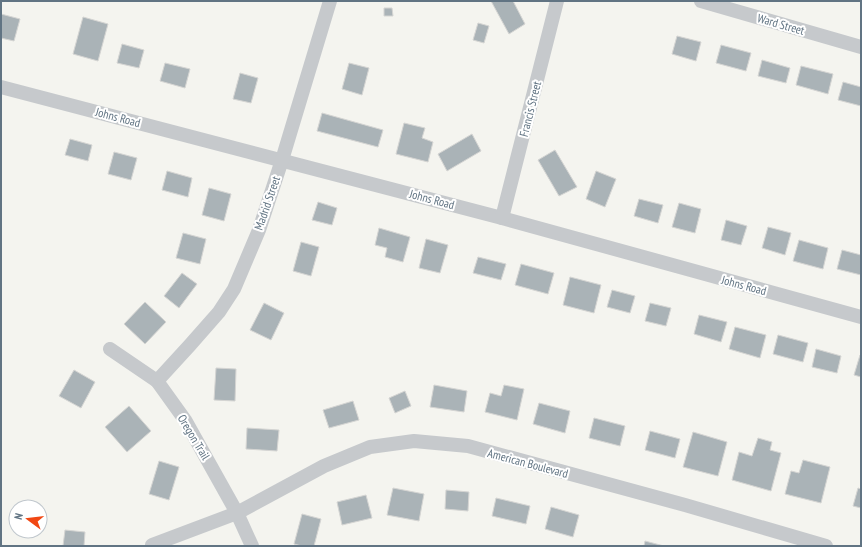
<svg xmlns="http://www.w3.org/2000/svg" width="862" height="547" viewBox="0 0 862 547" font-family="'PT Sans Narrow',sans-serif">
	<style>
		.building { fill: #aab3b7; stroke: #d5d5d3 }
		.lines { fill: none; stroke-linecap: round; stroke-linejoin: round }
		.street { stroke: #c6c9cc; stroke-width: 14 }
		.labels { text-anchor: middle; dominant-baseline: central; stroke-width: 4; stroke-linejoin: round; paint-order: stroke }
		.street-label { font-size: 12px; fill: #617483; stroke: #fff }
	</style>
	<rect width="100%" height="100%" fill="#f4f4ef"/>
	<g class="building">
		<path d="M491,1H513L525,24L509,34Z"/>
		<path d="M384,8H392L393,16H384Z"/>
		<path d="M1,14L20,19L14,41L1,38Z"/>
		<path d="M83,17L108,24L98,61L73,54Z"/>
		<path d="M478,23L489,26L484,43L473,40Z"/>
		<path d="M677,36L701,42L696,61L672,54Z"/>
		<path d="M122,44L144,50L139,68L117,63Z"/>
		<path d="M721,45L751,53L746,71L716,63Z"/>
		<path d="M762,60L790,68L786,83L758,76Z"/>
		<path d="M165,63L190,69L185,88L160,81Z"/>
		<path d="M349,63L369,68L362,95L342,89Z"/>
		<path d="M801,66L833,74L828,94L796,85Z"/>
		<path d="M240,73L258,78L251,103L233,99Z"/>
		<path d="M843,82L861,87V106L838,100Z"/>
		<path d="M322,113L383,130L378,147L317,131Z"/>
		<path d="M404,123L425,128L422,138L433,142L428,162L396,154Z"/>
		<path d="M472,134L481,151L447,171L438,154Z"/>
		<path d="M70,139L92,145L88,161L65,155Z"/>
		<path d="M555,150L577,187L559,196L538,160Z"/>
		<path d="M114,152L137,158L131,180L108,174Z"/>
		<path d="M167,171L192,178L188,197L162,190Z"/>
		<path d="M596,171L616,179L605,207L586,199Z"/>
		<path d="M209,188L231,194L224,221L202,215Z"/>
		<path d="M639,199L663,205L658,223L634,216Z"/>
		<path d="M318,202L337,208L332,225L312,220Z"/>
		<path d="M679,203L701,209L695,233L672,227Z"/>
		<path d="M726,220L747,226L741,245L721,240Z"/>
		<path d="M768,227L791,233L785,255L762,248Z"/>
		<path d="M379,228L410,237L403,262L385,257L387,248L375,245Z"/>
		<path d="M183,233L206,239L200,264L176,258Z"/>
		<path d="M426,239L448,245L440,273L419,268Z"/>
		<path d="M799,240L828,248L823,269L793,261Z"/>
		<path d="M301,242L319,247L311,276L293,271Z"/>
		<path d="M842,250L861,255V275L837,269Z"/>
		<path d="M478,257L506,264L501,280L473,273Z"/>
		<path d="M521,264L554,273L548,294L515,285Z"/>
		<path d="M182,273L197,284L179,308L164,296Z"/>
		<path d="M570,277L601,285L594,313L563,305Z"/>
		<path d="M612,290L635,296L630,313L607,307Z"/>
		<path d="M145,302L166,322L145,344L124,324Z"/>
		<path d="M264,303L284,313L271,340L250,330Z"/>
		<path d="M650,303L671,308L666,326L645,321Z"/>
		<path d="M699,315L727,322L721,342L694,334Z"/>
		<path d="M735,327L766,335L760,358L729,349Z"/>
		<path d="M778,335L808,343L803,362L773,354Z"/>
		<path d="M816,349L841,356L837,373L812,367Z"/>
		<path d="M860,355L861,356V377L854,375Z"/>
		<path d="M216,368L236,369L235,401L214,400Z"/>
		<path d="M74,370L95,382L81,408L59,396Z"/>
		<path d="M434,385L467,391L464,412L430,407Z"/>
		<path d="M504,385L524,389L517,420L485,412L490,393L501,396Z"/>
		<path d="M405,391L411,406L395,413L389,398Z"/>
		<path d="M353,401L359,420L329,428L323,410Z"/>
		<path d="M539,403L570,411L565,433L533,424Z"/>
		<path d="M129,406L151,431L127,452L105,427Z"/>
		<path d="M594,418L625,426L620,446L589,438Z"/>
		<path d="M247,428L279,430L277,451L246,449Z"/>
		<path d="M650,431L680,439L675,458L645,450Z"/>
		<path d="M693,432L727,442L718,476L683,467Z"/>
		<path d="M758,438L772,442L770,450L781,453L771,491L732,480L739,452L752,456Z"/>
		<path d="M803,460L830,467L821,503L785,494L791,471L799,473Z"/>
		<path d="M159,461L179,467L169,500L149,494Z"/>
		<path d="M393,488L424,494L419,521L387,515Z"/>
		<path d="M858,488L861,489V508L853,506Z"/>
		<path d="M446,490L469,492L468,511L445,509Z"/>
		<path d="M366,495L372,518L342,525L337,502Z"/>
		<path d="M496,498L530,506L526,524L492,516Z"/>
		<path d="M551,507L579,515L573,537L545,529Z"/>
		<path d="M302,514L321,519L314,546H302L294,544Z"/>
		<path d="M65,530L85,532L84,546H63Z"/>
		<path d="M645,541L664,546H644Z"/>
	</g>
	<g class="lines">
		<g class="street">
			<path d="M701,1L861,47"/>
			<path d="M1,87L502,218L861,317"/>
			<path d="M502,218L557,1"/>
			<path d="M110,349L157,381L185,420L237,513L252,546"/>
			<path d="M157,381L190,345L219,312L234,289L259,230L282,160L330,1"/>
			<path d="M152,545L237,513L324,466L370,447L414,441L468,446L685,505L826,546"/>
		</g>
	</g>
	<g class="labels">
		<g class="street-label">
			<text transform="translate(781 24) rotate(16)">Ward Street</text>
			<text transform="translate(530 109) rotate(-76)">Francis Street</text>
			<text transform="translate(118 117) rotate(15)">Johns Road</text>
			<text transform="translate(432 199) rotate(15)">Johns Road</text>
			<text transform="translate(267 203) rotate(-71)">Madrid Street</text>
			<text transform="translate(744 285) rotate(15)">Johns Road</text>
			<text transform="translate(194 437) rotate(59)">Oregon Trail</text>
			<text transform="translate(528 463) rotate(15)">American Boulevard</text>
		</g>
	</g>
	<rect width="862" height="547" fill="none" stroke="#617483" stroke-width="4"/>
	<g transform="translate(28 519) rotate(285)"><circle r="19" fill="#ffffff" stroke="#c0c7cd"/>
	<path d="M0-3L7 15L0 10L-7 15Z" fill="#f14713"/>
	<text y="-6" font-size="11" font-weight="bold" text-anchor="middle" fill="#617483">N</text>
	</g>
</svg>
